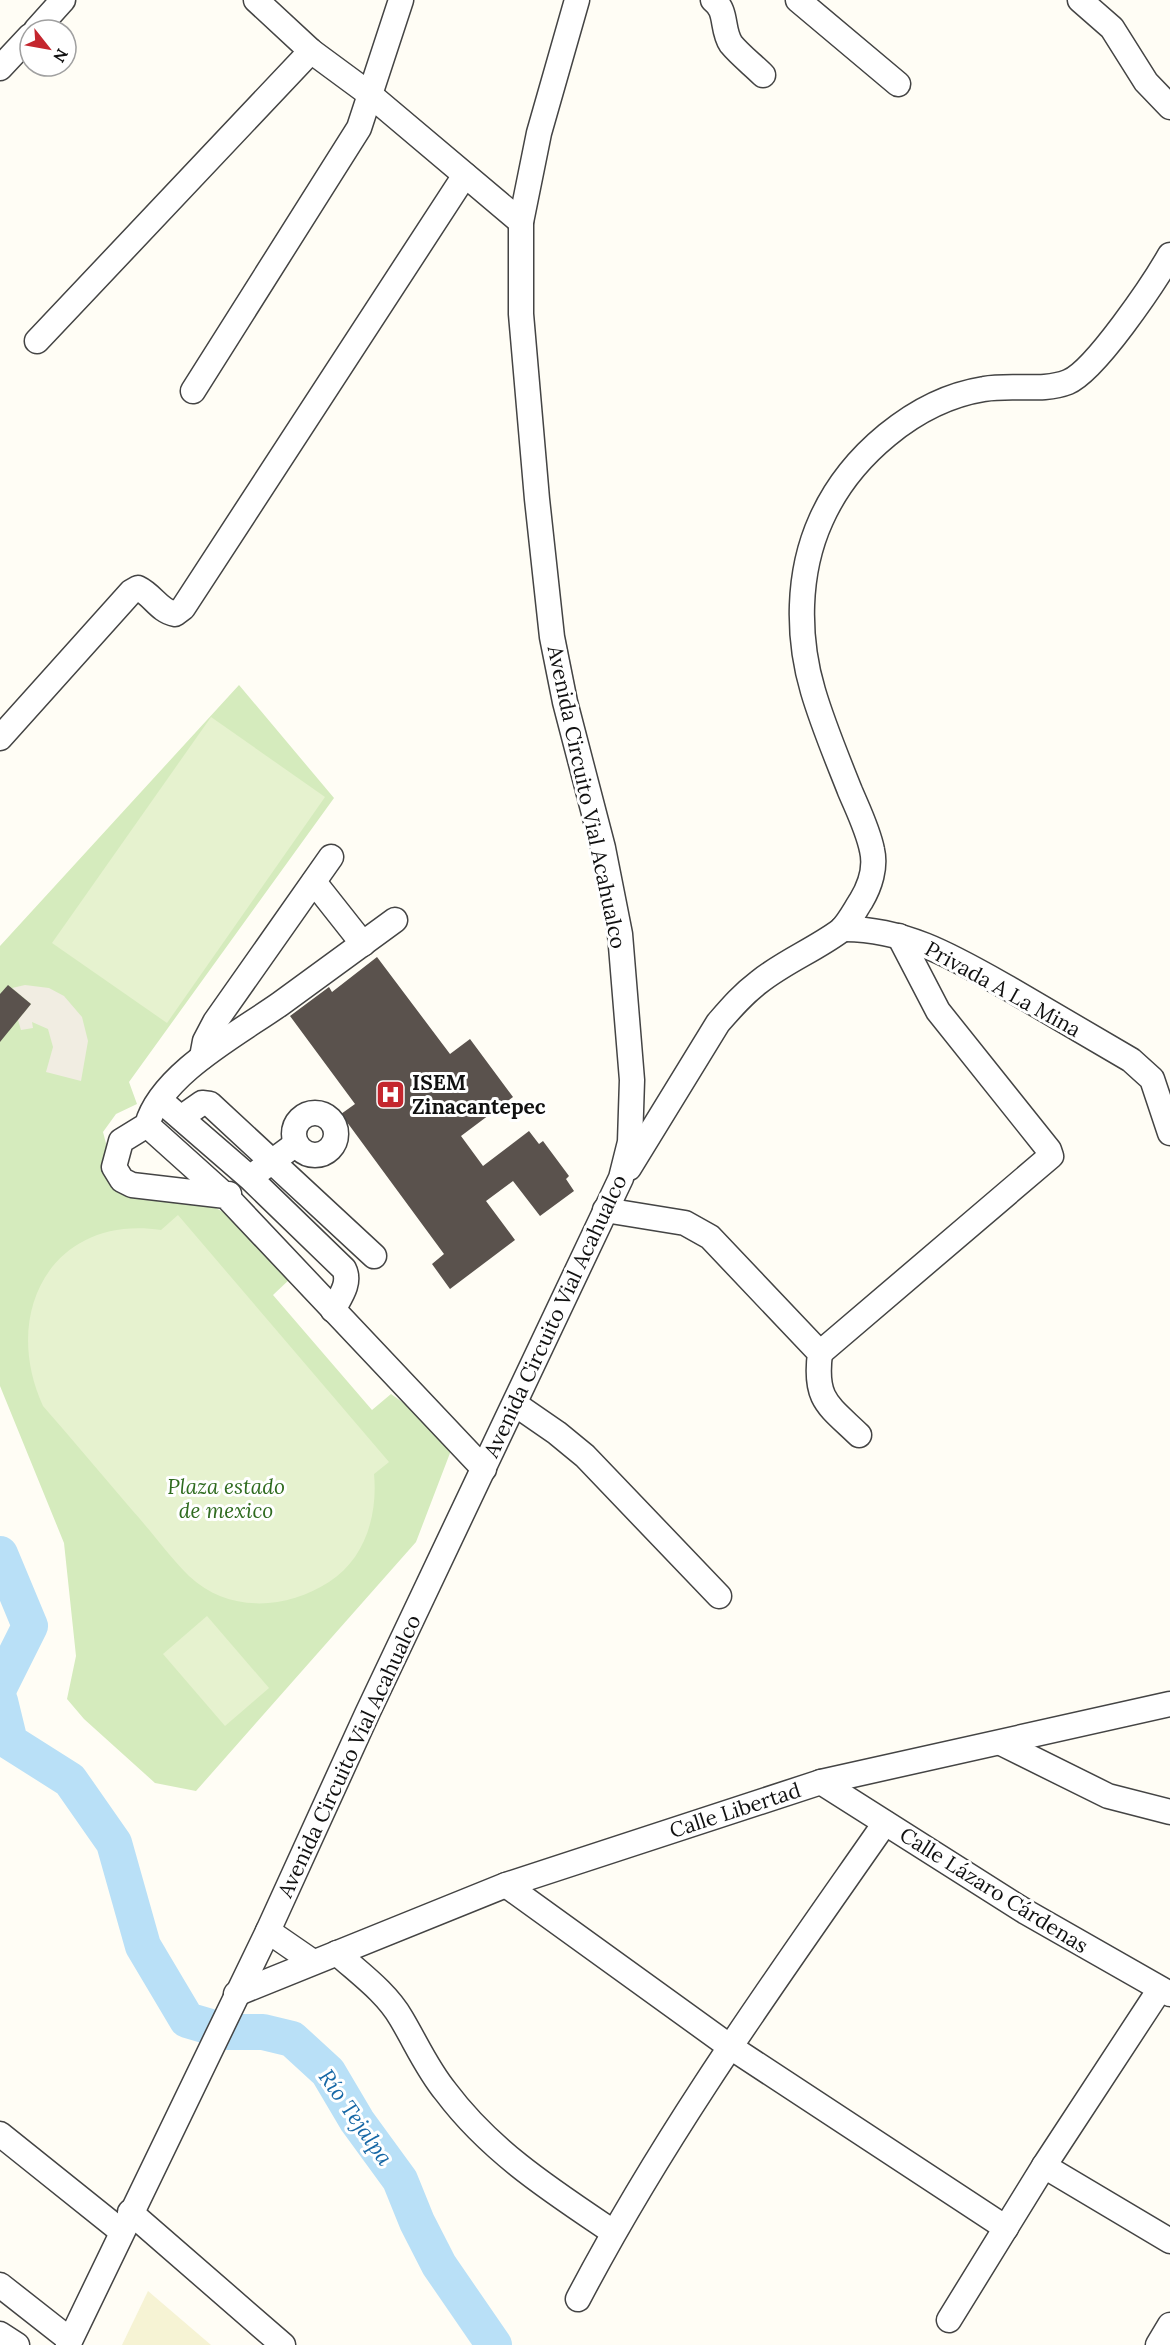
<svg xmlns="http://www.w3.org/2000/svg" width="1170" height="2345" viewBox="0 0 1170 2345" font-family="Lora,serif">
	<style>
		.farmland { fill: #f6f3d4 }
		.green { fill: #d5ebbd }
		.pitch { fill: #e6f2cf }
		.plaza { fill: #f1ede2 }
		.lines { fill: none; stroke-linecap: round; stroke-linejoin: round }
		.river { stroke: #b9e0f7; stroke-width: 36 }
		.building { fill: #5a524d }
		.minor-casing { stroke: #444; stroke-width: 27 }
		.minor { stroke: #fff; stroke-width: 24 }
		.labels { text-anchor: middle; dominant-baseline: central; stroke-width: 6; stroke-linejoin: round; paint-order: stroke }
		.street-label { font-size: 21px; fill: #111; stroke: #fff }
		.poi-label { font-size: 21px; font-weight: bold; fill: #111; stroke: #fff; text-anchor: start }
		.park-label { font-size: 21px; font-style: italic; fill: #2f6b1f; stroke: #fff }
		.water-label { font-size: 22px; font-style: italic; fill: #1768a6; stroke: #fff }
	</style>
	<rect width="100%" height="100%" fill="#fffdf5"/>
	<path class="farmland" d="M148,2291L211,2345H122Z"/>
	<path class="green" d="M239,685L334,798L129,1082L137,1104L116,1114L103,1132L118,1189C142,1193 188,1197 209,1205C242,1218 267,1253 291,1278L273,1295L372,1410L391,1394L455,1440L416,1542L196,1791L155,1783L84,1719L67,1699L76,1656L64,1543L0,1386V946Z"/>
	<g class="pitch">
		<path d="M211,717L325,797L167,1023L52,943Z"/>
		<path d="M178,1215L389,1462L374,1474C378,1515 365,1559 329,1582C286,1610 228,1613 189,1576C169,1556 151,1531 132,1510C102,1475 73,1440 43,1406C0,1312 53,1214 161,1230Z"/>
		<path d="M207,1616L269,1688L225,1726L163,1654Z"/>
	</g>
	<path class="plaza" d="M25,985L49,988L64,996L82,1017L88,1041L81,1081L46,1072L53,1047L48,1029L32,1022L33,1028L21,1030L18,1020L31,1004L12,988Z"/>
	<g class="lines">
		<g class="river">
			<path d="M0,1554L30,1626L0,1686"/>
			<path d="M0,1701L10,1742L70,1780L114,1843L143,1946L187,2020L228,2032H263L292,2039L328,2072L357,2121L400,2180L417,2222L439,2265L494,2345"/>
		</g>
	</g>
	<g class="building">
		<path d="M377,957L450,1054L470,1039L513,1097L461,1136L483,1166L529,1131L539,1144L543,1141L569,1176L566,1179L574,1191L540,1216L513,1181L486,1201L515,1240L450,1289L432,1264L444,1254L341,1114L355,1104L290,1016L329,987L332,992Z"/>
		<path d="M8,985L31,1004L0,1042V994Z"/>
	</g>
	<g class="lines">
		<defs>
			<g id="minor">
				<path d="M256,0L311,51L368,93L521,222"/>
				<path d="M713,0C728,11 721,29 731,44C740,55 753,65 763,75"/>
				<path d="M798,0L898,84"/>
				<path d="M1080,0L1112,28L1146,82L1170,107"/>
				<path d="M36,30L63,0"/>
				<path d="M0,68L30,36"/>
				<path d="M37,341L311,51"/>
				<path d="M193,391L359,128L401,0"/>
				<path d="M0,738L131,592L138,588C153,595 159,611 175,614L183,608L465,175"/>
				<path d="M314,882L363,944"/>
				<path d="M395,920C357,948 318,976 280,1004C239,1033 161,1074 147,1125L121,1141L114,1167L122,1180L132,1185L226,1196L484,1469"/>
				<path d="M842,929C905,928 955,958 1008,988C1049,1012 1090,1036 1131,1060L1152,1079L1170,1133"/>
				<path d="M202,1057L205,1041L215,1022L331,857"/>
				<path d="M160,1100L250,1178L344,1269C351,1283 340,1297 333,1310"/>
				<circle cx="315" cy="1134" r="21"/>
				<path d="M182,1117L202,1103L210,1104L374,1256"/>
				<path d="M147,1125L226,1196L229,1194"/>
				<path d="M629,1168L718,1023C731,1008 743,994 759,982C784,962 814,950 840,931C848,924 855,910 861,901C870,886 876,867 872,850C868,830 858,810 850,791C837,758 823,725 813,691C797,637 797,573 821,520C849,457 915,400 984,389C1011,384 1043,392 1068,382C1095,371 1154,283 1170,255"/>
				<path d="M259,1171L296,1144"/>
				<path d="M605,1210L685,1223L710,1237L820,1353C814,1400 828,1405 859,1435"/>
				<path d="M820,1353L1051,1156L1049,1150L938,1011L899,936"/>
				<path d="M515,1404L557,1433L585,1456L719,1596"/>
				<path d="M1001,1743L1108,1796L1170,1812"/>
				<path d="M821,1782L1026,1912L1170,1994"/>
				<path d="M506,1885L729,2046L1006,2228"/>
				<path d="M268,1931L313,1962"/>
				<path d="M337,1953C359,1973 386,1992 401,2018C416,2043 427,2069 446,2092C491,2152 552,2191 613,2232"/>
				<path d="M236,1994L506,1885L821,1782L1170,1704"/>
				<path d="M0,2134L121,2231"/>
				<path d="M1044,2166L1170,2241"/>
				<path d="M130,2212L283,2345"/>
				<path d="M0,2285L70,2340"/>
				<path d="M578,2299C666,2131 777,1978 885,1823"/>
				<path d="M949,2320L1044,2166L1160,1989"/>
				<path d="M0,2334L17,2345"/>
				<path d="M68,2345L268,1931L367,1714L621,1178L630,1142L632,1080L620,934L603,848L565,702L552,637L537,499L521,314V222L539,133L577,0"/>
				<path d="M1158,2345L1170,2325"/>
			</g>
		</defs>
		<use href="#minor" class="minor-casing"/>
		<use href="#minor" class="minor"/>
	</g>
	<defs>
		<symbol id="hospital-square" viewBox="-11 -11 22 22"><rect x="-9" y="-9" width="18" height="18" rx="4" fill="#c4262e" stroke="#fff"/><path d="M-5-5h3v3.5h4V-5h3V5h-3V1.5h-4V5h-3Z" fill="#fff"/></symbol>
	</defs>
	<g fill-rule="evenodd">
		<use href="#hospital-square" x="374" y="1078" width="33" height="33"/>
	</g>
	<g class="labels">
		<g class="street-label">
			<text transform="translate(587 797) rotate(78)">Avenida Circuito Vial Acahualco</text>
			<text transform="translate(1003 989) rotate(29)">Privada A La Mina</text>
			<text transform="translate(555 1316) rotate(-65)">Avenida Circuito Vial Acahualco</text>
			<text transform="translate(349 1756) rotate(-65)">Avenida Circuito Vial Acahualco</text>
			<text transform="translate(735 1810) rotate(-18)">Calle Libertad</text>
			<text transform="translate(994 1890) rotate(32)">Calle Lázaro Cárdenas</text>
		</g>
		<g class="poi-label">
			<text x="412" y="1082">ISEM<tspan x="412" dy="24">Zinacantepec</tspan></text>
		</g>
		<g class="park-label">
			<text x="226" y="1486">Plaza estado<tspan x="226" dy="24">de mexico</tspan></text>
		</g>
		<g class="water-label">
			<text transform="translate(356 2117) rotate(55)">Río Tejalpa</text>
		</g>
	</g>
	<g transform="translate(48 48) rotate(121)"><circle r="28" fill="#ffffff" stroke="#a0a0a0" stroke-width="1.5"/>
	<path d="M0-4.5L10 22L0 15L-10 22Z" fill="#c4262e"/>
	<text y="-9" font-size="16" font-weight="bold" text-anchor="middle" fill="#111111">N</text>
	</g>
</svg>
